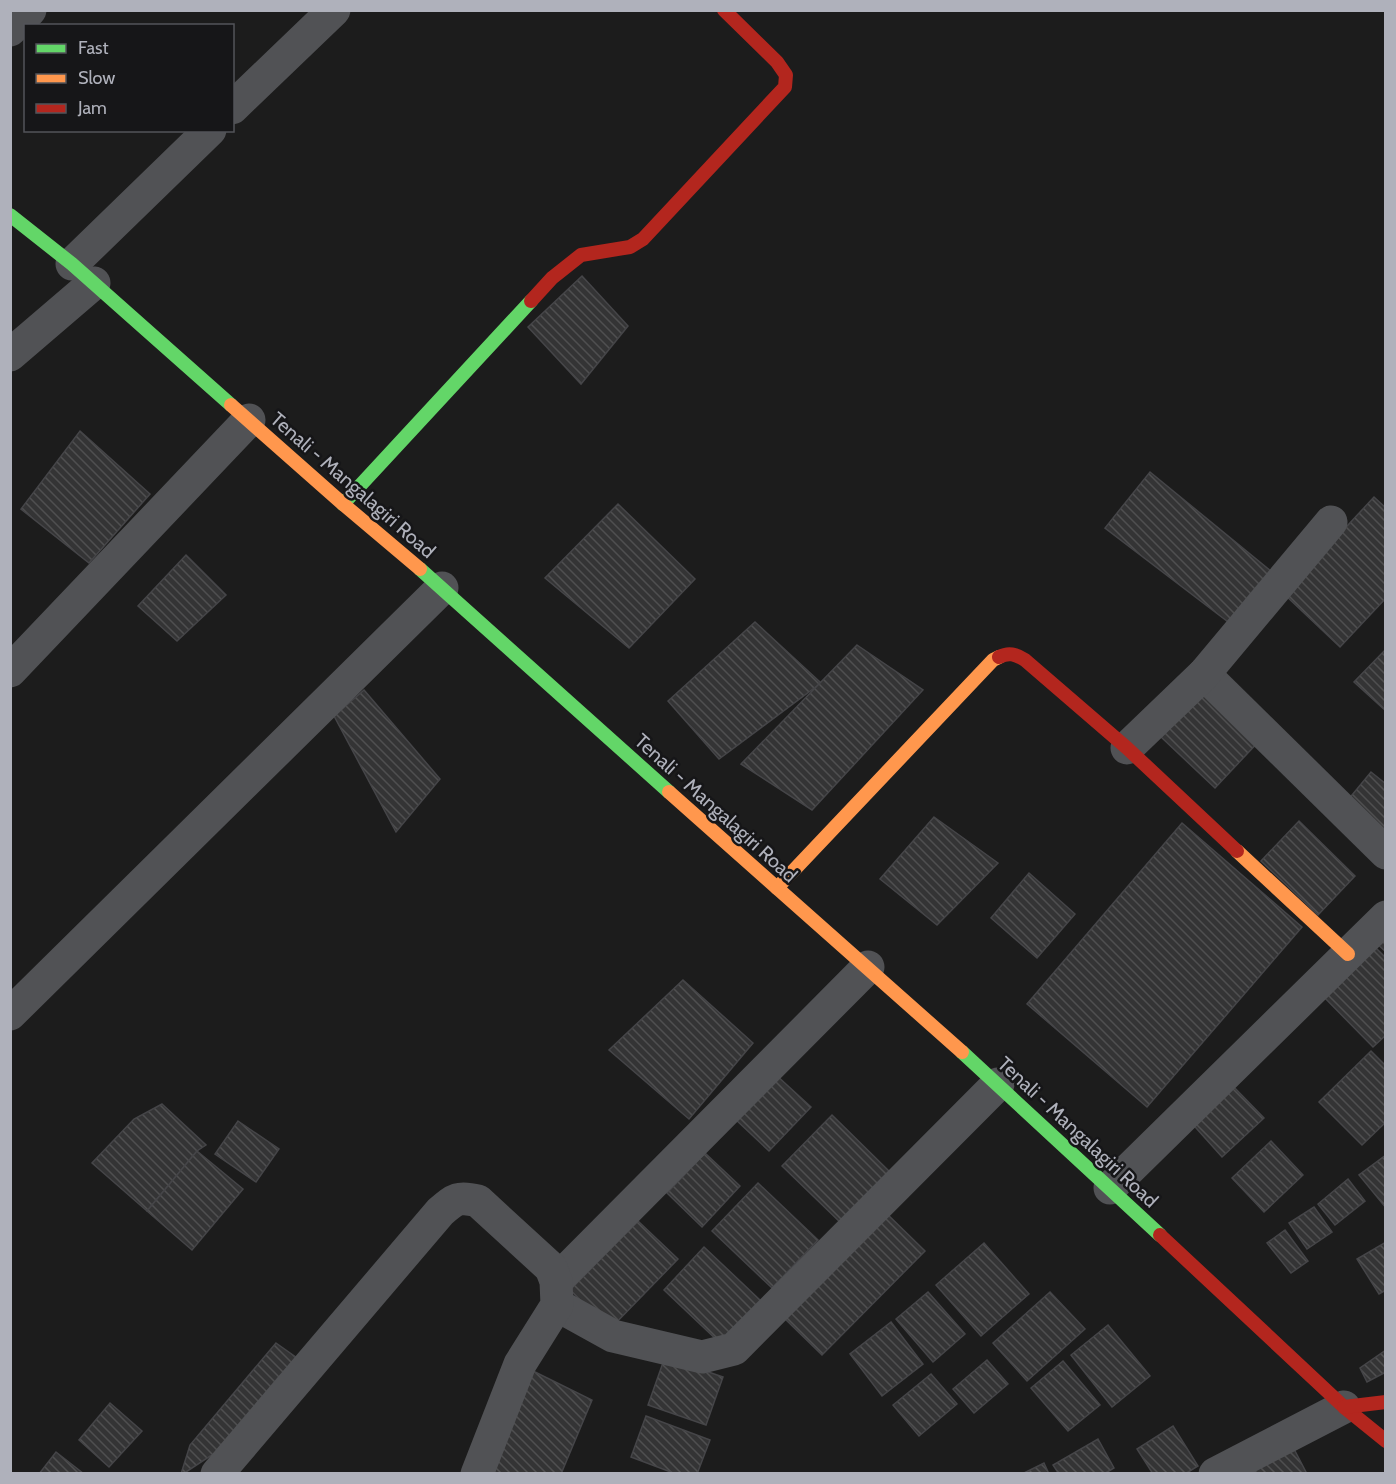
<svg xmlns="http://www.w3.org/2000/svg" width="1396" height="1484" viewBox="0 0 1396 1484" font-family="Cabin,sans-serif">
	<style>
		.building { fill: url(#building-back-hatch); stroke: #454548; stroke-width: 1.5 }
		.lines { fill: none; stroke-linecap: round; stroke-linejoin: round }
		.street { stroke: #515255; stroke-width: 33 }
		.fast { stroke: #63d668; stroke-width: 14 }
		.slow { stroke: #ff974d; stroke-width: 14 }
		.jam { stroke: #b3261e; stroke-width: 14 }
		.labels { text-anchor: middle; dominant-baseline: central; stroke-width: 5; stroke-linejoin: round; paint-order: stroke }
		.street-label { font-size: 20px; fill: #afb1bb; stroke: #161618 }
	</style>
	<defs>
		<pattern id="building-back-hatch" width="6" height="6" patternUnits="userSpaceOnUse" patternTransform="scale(1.5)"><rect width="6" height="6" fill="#343435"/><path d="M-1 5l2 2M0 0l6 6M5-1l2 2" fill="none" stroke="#4f4f50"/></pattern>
	</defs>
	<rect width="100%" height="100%" fill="#1c1c1c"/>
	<g class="building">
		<path d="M582,276L628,326L581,384L528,327Z"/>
		<path d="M80,431L150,494L89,563L21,509Z"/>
		<path d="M1150,472L1272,572L1236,628L1105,528Z"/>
		<path d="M1374,497L1386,508V598L1340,647L1284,594Z"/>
		<path d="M618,504L695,579L629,648L545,578Z"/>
		<path d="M186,555L226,595L177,641L138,606Z"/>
		<path d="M755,622L821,683L719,759L668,701Z"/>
		<path d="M857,645L923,690L812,810L741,764Z"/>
		<path d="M1386,649V711L1354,682Z"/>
		<path d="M1206,689L1261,739L1215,788L1161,737Z"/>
		<path d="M364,690L440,779L396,832L334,716Z"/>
		<path d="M1371,772L1386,784V841L1343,806Z"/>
		<path d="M934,817L998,863L937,925L880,879Z"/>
		<path d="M1299,821L1355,876L1318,915L1261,861Z"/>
		<path d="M1182,823L1302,927L1147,1107L1027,1004Z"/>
		<path d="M1029,873L1075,914L1037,958L991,918Z"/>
		<path d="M1386,926V952L1372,939Z"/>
		<path d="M1368,940L1386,958V1035L1373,1047L1318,991Z"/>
		<path d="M683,980L753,1043L689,1119L609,1050Z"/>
		<path d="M1371,1051L1386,1066V1122L1362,1145L1319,1102Z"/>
		<path d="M775,1074L811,1107L769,1151L734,1118Z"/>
		<path d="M1228,1081L1264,1118L1222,1157L1188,1119Z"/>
		<path d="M162,1104L206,1145L197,1151L147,1211L92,1163L134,1119Z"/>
		<path d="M832,1115L893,1175L844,1226L782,1166Z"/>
		<path d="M238,1121L279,1149L256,1182L215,1154Z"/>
		<path d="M1271,1141L1303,1175L1264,1212L1232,1178Z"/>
		<path d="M197,1151L243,1189L192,1250L147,1211Z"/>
		<path d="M705,1153L740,1186L702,1227L667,1193Z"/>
		<path d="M1386,1155V1208L1359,1175Z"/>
		<path d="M1348,1179L1365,1201L1335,1225L1318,1204Z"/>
		<path d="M758,1183L818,1240L772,1288L712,1231Z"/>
		<path d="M1314,1207L1332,1232L1307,1249L1289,1223Z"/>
		<path d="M882,1209L925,1251L822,1355L780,1314Z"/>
		<path d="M638,1221L678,1259L610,1329L570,1290Z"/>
		<path d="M1285,1230L1308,1261L1291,1273L1267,1243Z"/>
		<path d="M1386,1242V1290L1379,1294L1357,1259Z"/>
		<path d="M984,1243L1029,1294L981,1336L936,1285Z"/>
		<path d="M704,1247L761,1301L721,1344L664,1290Z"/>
		<path d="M928,1292L965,1334L933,1362L896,1319Z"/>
		<path d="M1050,1292L1085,1329L1027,1381L993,1343Z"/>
		<path d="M891,1322L923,1364L882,1396L850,1354Z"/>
		<path d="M1108,1325L1150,1376L1112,1407L1071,1355Z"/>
		<path d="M276,1343L297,1358L218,1451L183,1474H181L190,1445Z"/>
		<path d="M1386,1350V1372L1367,1382L1360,1368Z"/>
		<path d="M665,1357L723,1377L706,1425L648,1405Z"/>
		<path d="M987,1360L1008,1384L974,1413L953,1389Z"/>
		<path d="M1063,1361L1100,1405L1068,1431L1031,1388Z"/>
		<path d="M531,1370L592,1400L561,1474H491Z"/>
		<path d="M931,1374L957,1404L919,1436L893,1405Z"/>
		<path d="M110,1403L142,1431L109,1467L79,1440Z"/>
		<path d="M646,1416L710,1440L697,1474H676L631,1457Z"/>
		<path d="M1173,1426L1198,1466L1185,1474H1153L1137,1449Z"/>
		<path d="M1098,1439L1114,1468L1104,1474H1059L1053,1465Z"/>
		<path d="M1293,1447L1307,1474H1247Z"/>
		<path d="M56,1452L84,1474H39Z"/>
		<path d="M1044,1463L1049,1474H1022Z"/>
	</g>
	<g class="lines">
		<g class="street">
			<path d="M10,30L30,10"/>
			<path d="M232,108L334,10"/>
			<path d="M72,264L210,130"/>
			<path d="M10,355L94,283"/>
			<path d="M10,671L249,420"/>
			<path d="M1204,674L1386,853"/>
			<path d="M1127,748L1204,674L1331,522"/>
			<path d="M10,1014L442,588"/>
			<path d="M1110,1188L1386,917"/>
			<path d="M556,1281L868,967"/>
			<path d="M557,1305L613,1336L702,1357L734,1349L998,1084"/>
			<path d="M217,1474L440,1212C455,1199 458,1196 478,1201L551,1268L556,1281L557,1305L520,1364L477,1474"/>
			<path d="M1215,1474L1344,1407"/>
		</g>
		<g class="fast">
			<path d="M10,215L72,264L231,405"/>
			<path d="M343,504L531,301"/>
			<path d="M420,569L669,792"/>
			<path d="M962,1052L1160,1235"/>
		</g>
		<g class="slow">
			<path d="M231,405L343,504L420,569"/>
			<path d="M669,792L962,1052"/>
			<path d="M1237,851L1348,954"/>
			<path d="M777,888L993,660L999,657"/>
		</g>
		<g class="jam">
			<path d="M531,301L552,278L581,255L630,247L643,239L785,87L786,75L777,62L724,10"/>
			<path d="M999,657C1009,652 1015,654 1025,660L1127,748L1237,851"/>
			<path d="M1160,1235L1344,1407L1386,1441"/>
			<path d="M1344,1407L1386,1402"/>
		</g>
	</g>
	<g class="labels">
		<g class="street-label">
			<text transform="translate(353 485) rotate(41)">Tenali - Mangalagiri Road</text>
			<text transform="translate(716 808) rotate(42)">Tenali - Mangalagiri Road</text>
			<text transform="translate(1078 1132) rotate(43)">Tenali - Mangalagiri Road</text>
		</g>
	</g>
	<rect width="1396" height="1484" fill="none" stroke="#afb1bb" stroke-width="24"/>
	<rect x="24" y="24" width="210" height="108" fill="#161618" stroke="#535459" stroke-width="1.5"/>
	<rect x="36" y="44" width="30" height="9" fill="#63d668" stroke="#535459" stroke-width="1.5"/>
	<text x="78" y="54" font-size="18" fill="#afb1bb">Fast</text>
	<rect x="36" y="74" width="30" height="9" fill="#ff974d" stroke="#535459" stroke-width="1.5"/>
	<text x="78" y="84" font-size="18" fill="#afb1bb">Slow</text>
	<rect x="36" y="104" width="30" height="9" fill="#b3261e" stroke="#535459" stroke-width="1.5"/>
	<text x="78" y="114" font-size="18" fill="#afb1bb">Jam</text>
</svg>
